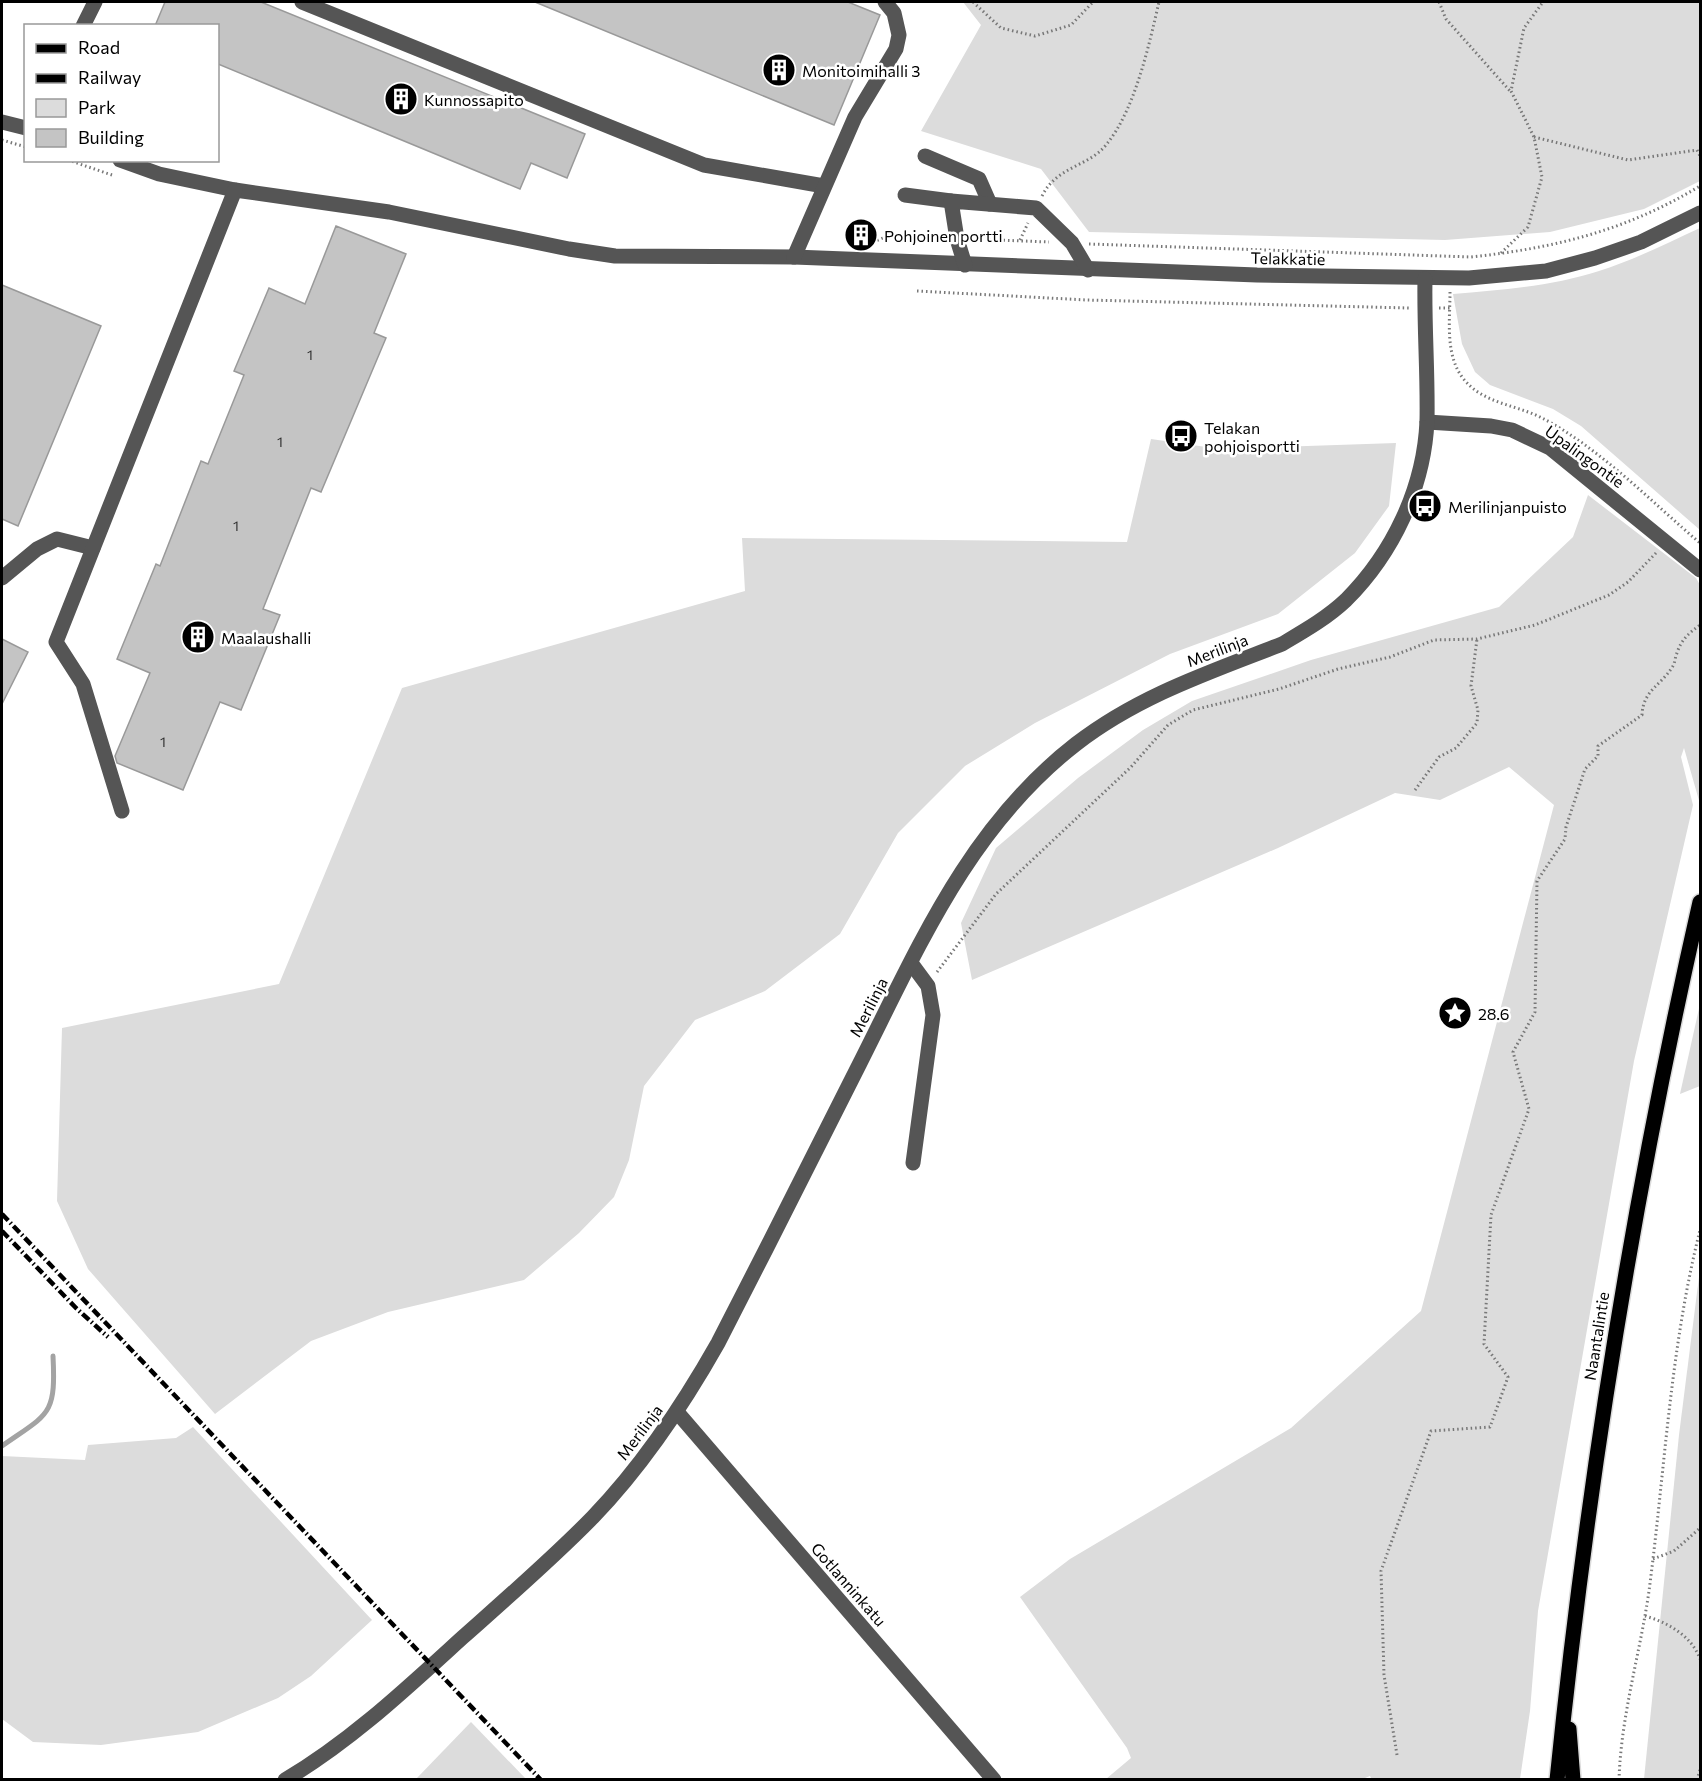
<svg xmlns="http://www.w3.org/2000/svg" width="1702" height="1781" viewBox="0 0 1702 1781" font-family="Commissioner,sans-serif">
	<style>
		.green { fill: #dcdcdc }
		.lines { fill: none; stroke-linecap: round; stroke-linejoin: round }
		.stream { stroke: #a3a3a3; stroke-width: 5 }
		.building { fill: #c4c4c4; stroke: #999; stroke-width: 1.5 }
		.major-casing { stroke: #dbdbdb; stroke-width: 18 }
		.path { stroke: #777; stroke-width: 3; stroke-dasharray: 1.5 3; stroke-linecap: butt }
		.minor { stroke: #555; stroke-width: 15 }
		.major { stroke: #000; stroke-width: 15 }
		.rail { stroke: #000; stroke-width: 4.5; stroke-dasharray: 9 3 1.5 3; stroke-linecap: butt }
		.labels { text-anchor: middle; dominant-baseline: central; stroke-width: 5; stroke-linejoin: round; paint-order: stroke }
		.number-label { font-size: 14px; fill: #313131 }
		.poi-label { font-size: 16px; fill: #000; stroke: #fff; text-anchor: start }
		.street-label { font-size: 16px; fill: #000; stroke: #fff }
	</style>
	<rect width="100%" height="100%" fill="#fff"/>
	<g class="green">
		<path d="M963,2H1700V181L1644,209L1550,232L1445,240L1089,232L1041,169L921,131L981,25Z"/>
		<path d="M1700,228V530L1581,426L1553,409L1490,385L1475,372L1462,344L1453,294C1502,290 1553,286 1599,271C1634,260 1667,243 1700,228Z"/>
		<path d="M1151,439L1220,449L1396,443L1389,506L1355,553L1278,614L1170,654L1035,723L965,766L898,833L840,934L765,991L695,1020L644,1086L629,1160L614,1197L579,1233L524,1280L388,1312L311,1341L215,1414L88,1269L57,1201L62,1028L279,984L402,688L745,591L742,538L1127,542Z"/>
		<path d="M1588,495L1696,578L1700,585V804L1684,748L1681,757L1693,805L1634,1061L1603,1238L1538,1611L1530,1711L1520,1779L1372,1780L1370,1776L1360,1780L1106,1779L1131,1758L1127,1748L1020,1597L1070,1559L1291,1428L1421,1311L1554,805L1509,767L1440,800L1395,793L1278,848L972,980L961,923L996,848L1078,778L1143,730L1192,701L1311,660L1499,607L1573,537Z"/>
		<path d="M1700,1004V1086L1680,1094Z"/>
		<path d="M1700,1269V1779H1644L1679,1435Z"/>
		<path d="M193,1427L372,1620L311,1676L278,1698L198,1732L101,1745L33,1742L2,1719V1456L85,1460L88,1445L176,1438Z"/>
		<path d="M471,1722L526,1779H416Z"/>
	</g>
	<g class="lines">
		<path class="stream" d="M2,1446C49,1413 56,1416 53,1356"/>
	</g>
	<g class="building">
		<path d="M165,2H261L585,134L567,178L531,163L520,189L218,64V26H155Z"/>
		<path d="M535,2H848L880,15L834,125Z"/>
		<path d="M336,226L406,254L374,333L386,338L321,492L311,488L263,609L280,615L241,710L220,702L183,790L117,763L115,756L150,673L117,659L156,564L160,566L201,461L208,464L244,375L234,371L269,288L305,304Z"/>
		<path d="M2,285L101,326L18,526L2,519Z"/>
		<path d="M2,639L28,652L2,704Z"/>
	</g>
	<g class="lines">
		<defs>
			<g id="major">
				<path d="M1569,1729L1573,1780"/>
				<path d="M1557,1780C1587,1484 1634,1192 1700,902"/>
			</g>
		</defs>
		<use href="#major" class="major-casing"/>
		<g class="path">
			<path d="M973,2L1001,28L1035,36L1071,25L1093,2"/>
			<path d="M1439,2L1446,19L1510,91"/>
			<path d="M1534,137L1628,160L1697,150L1700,156"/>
			<path d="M2,140L26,147"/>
			<path d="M68,160L112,175"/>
			<path d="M1042,196C1057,166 1088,167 1106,145C1135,110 1149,45 1159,2"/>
			<path d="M972,239L1049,242"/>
			<path d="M1020,240L1028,223"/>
			<path d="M869,244L890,235L941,238"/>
			<path d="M1089,244L1471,257C1556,248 1627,230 1700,186"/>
			<path d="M1501,253L1528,227L1542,177L1534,137L1511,91L1524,28L1543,2"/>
			<path d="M917,291L1087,300L1409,308"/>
			<path d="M1450,292C1450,320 1445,353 1462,377C1482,404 1515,404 1542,418C1597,446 1653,503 1700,543"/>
			<path d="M1439,308H1450"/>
			<path d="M1415,790L1439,757L1456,748L1477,723L1478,710L1471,686L1477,639"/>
			<path d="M937,972L996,894L1131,767L1168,725L1193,710L1279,689L1338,669L1390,657L1434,640L1477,639L1535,625L1609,595L1628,582L1656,553"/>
			<path d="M1653,1559L1674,1551L1700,1528"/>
			<path d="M1645,1616C1667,1622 1692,1636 1700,1659"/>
			<path d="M1397,1755L1384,1675L1381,1571L1431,1431L1490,1427L1508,1377L1484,1344L1491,1215L1529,1109L1513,1052L1535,1012L1537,881L1565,839L1566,827L1585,769L1598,756V746L1642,715C1643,690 1661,686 1673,666C1675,663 1675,657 1677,653C1681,640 1689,633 1700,625"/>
			<path d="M1619,1780C1621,1715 1640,1654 1649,1591C1665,1470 1670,1349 1700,1230"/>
			<path d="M1697,1780L1700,1770"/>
		</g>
		<g class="minor">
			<path d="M302,2L704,165L824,186"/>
			<path d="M83,26L95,2"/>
			<path d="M2,122L26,128"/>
			<path d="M925,156L979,179L990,204"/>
			<path d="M120,160L159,174L235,190L389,212L569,249L615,256L794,257L1257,275L1469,278L1546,271L1595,258L1641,242L1700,213"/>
			<path d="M905,195L951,201"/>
			<path d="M794,257L855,117L896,49L899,35L894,13L885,2"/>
			<path d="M965,265L957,239L951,201L1036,208L1072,243L1088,270"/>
			<path d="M1427,422L1491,426L1512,430L1550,448L1700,570"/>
			<path d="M2,578L37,549L57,539L93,548"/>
			<path d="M122,811L83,684L56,642L235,190"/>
			<path d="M911,963L928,986L933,1015L913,1163"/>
			<path d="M677,1412L994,1780"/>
			<path d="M285,1780C351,1741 407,1688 463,1637C507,1598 552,1559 593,1517C643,1465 683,1405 718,1343C766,1250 813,1156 860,1063C919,946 969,827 1076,744C1138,696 1210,672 1282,644C1304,631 1327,618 1346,600C1393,553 1424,488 1427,421C1428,374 1424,326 1425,279"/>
		</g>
		<use href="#major" class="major"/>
		<g class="rail">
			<path d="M2,1214L541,1780"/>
			<path d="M2,1231L76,1308L108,1337"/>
		</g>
	</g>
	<defs>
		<symbol id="building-disc" viewBox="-11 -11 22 22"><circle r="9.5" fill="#000" stroke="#fff"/><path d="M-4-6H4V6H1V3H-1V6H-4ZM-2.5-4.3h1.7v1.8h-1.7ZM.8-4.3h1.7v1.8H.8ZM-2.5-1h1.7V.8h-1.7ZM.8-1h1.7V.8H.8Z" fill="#fff"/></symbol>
		<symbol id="bus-disc" viewBox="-11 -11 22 22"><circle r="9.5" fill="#000" stroke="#fff"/><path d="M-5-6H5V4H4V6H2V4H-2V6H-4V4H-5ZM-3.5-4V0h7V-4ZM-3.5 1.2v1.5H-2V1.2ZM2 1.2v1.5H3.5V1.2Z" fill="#fff"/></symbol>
		<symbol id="sight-disc" viewBox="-11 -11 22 22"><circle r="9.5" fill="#000" stroke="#fff"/><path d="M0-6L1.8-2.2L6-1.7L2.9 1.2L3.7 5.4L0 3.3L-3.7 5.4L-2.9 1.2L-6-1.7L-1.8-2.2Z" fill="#fff"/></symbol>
	</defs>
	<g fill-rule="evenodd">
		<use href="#building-disc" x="760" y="51" width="38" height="38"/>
		<use href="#building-disc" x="382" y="80" width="38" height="38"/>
		<use href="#building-disc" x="842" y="216" width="38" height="38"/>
		<use href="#bus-disc" x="1162" y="417" width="38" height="38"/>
		<use href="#bus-disc" x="1406" y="487" width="38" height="38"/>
		<use href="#building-disc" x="179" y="618" width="38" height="38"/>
		<use href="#sight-disc" x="1436" y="994" width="38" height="38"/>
	</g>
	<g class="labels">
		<g class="number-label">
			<text x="310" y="354">1</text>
			<text x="280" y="441">1</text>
			<text x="236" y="525">1</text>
			<text x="163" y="741">1</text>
		</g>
		<g class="poi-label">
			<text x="802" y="70">Monitoimihalli 3</text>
			<text x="424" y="99">Kunnossapito</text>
			<text x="884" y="235">Pohjoinen portti</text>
			<text x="1204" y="427">Telakan<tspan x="1204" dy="18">pohjoisportti</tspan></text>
			<text x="1448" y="506">Merilinjanpuisto</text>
			<text x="221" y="637">Maalaushalli</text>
			<text x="1478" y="1013">28.6</text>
		</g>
		<g class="street-label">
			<text transform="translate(1288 258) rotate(1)">Telakkatie</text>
			<text transform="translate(1585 456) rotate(36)">Upalingontie</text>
			<text transform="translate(1217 650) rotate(-21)">Merilinja</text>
			<text transform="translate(868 1007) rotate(-63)">Merilinja</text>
			<text transform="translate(1596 1336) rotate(-81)">Naantalintie</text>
			<text transform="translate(639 1432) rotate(-53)">Merilinja</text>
			<text transform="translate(849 1584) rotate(49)">Gotlanninkatu</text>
		</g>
	</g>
	<rect width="1702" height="1781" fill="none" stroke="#000000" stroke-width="6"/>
	<rect x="24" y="24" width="195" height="138" fill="#ffffff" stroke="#999999" stroke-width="1.5"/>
	<rect x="36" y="44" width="30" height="9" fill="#000000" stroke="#999999" stroke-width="1.5"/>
	<text x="78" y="54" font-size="18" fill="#000000">Road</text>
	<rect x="36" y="74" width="30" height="9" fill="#000000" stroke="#999999" stroke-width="1.5"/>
	<text x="78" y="84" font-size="18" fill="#000000">Railway</text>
	<rect x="36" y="99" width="30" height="18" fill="#dcdcdc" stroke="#999999" stroke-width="1.5"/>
	<text x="78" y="114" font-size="18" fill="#000000">Park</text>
	<rect x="36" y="129" width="30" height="18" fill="#c4c4c4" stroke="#999999" stroke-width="1.5"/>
	<text x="78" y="144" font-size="18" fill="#000000">Building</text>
</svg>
